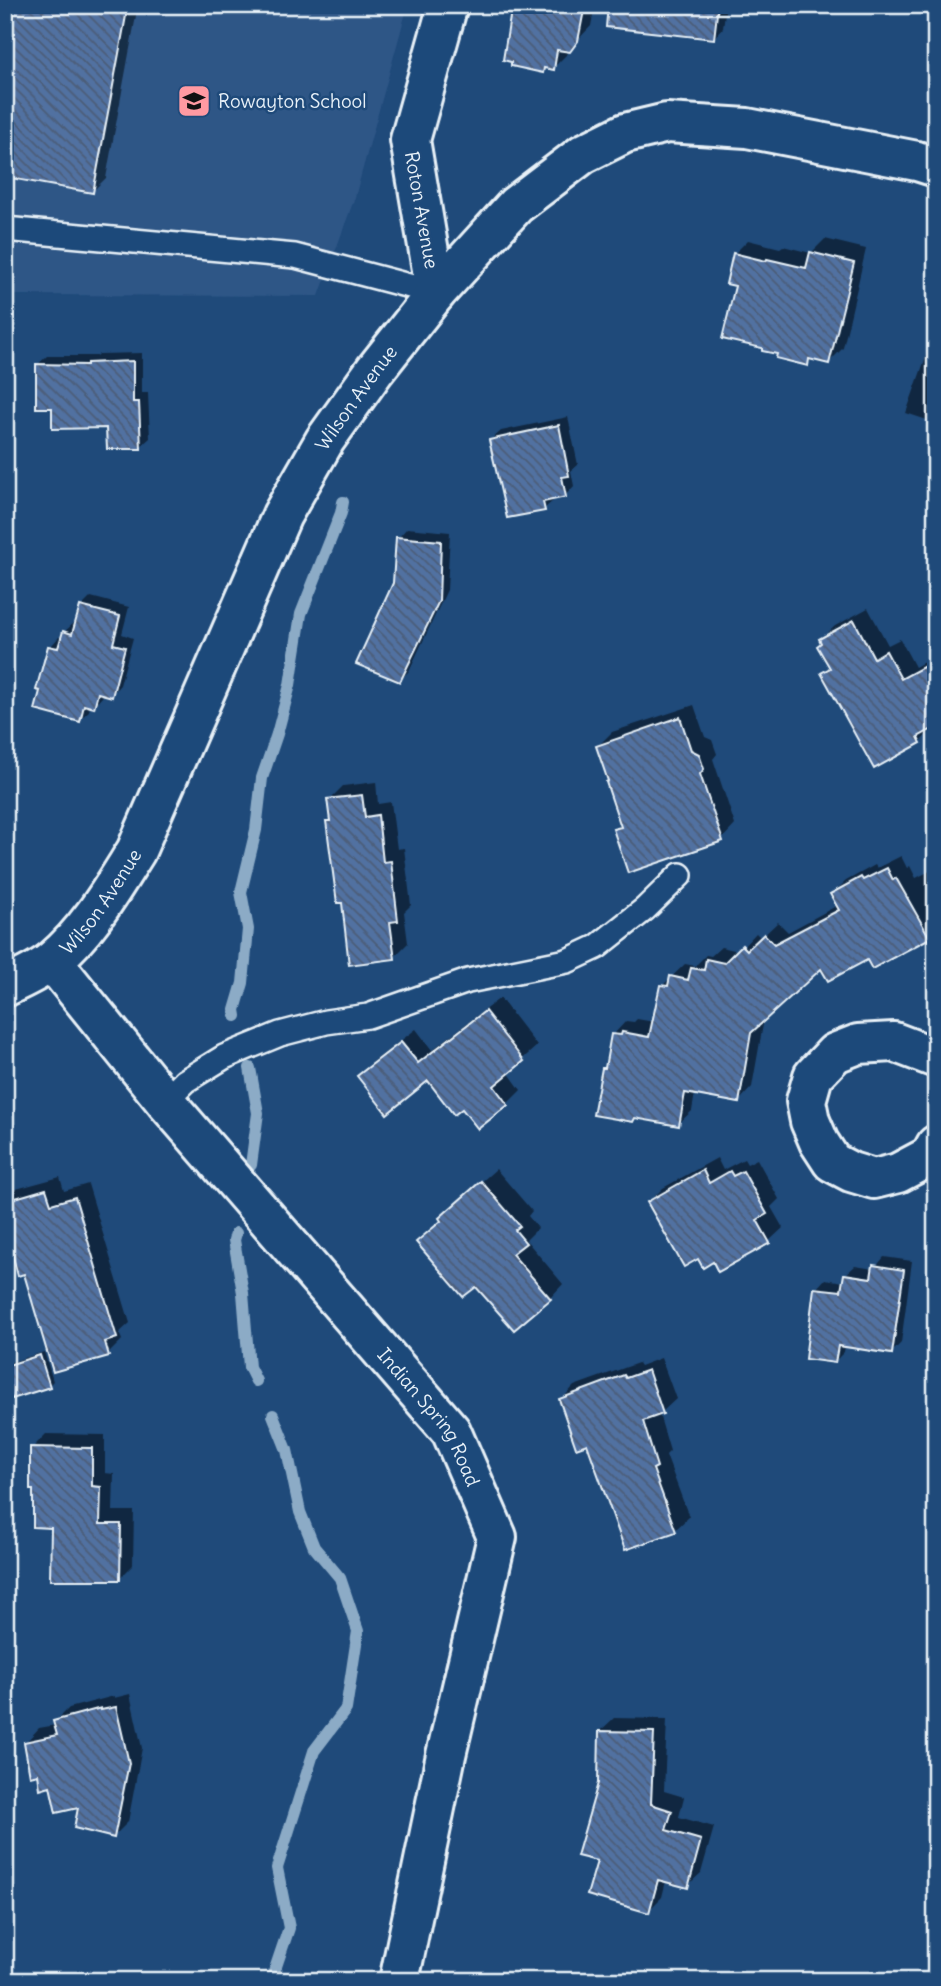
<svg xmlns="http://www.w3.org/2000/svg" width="941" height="1986" viewBox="0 0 941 1986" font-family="Delius,sans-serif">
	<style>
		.built { fill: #2e5686 }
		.shadow { fill: #0007 }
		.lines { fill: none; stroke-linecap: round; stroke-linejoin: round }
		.stream { stroke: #8cabc6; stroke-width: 12 }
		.building { fill: url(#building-back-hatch); stroke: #e8f1f8; stroke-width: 2 }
		.lane-casing { stroke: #e8f1f8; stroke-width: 28 }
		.street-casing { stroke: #e8f1f8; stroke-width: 44 }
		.lane { stroke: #1f4a7a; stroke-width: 23 }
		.street { stroke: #1f4a7a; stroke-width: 38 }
		.labels { text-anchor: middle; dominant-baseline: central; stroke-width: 5; stroke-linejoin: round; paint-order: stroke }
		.poi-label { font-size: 19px; fill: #e8f1f8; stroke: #1f4a7a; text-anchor: start }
		.street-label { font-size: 19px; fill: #e8f1f8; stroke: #1f4a7a }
	</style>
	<defs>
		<pattern id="building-back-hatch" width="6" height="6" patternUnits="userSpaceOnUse" patternTransform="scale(1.75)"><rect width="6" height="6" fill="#5171a1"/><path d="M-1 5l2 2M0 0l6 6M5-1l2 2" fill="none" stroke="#4c5c76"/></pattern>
	</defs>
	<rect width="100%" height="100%" fill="#1f4a7a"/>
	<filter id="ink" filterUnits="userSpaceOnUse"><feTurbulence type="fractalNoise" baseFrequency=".0143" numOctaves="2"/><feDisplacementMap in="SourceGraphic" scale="14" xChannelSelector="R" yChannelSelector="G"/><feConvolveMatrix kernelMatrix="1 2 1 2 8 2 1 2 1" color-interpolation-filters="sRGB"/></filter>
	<g filter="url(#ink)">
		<path class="built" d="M5,5H408L355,197L319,296L5,295Z"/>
		<g class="shadow">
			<path d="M5,5H138L106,178L92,192Z"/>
			<path d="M514,5H595L591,26L568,50L567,54L553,68L547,66L542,71Z"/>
			<path d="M666,5H726L723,28L714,38Z"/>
			<path d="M825,239L866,249L843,348L829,362L813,358L808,364L779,353L737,284L734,254L748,240L780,248L783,246L811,253Z"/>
			<path d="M5,303H10L9,345L5,349Z"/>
			<path d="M936,343V423L906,413L928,351Z"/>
			<path d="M142,353V393H148L150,438L140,447L108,426L53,406L37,365L47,356H97L99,354Z"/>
			<path d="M568,417L578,465L571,471L574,486L565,496L553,498L554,500L544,509L491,440L501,431Z"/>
			<path d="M407,528L450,532L447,590L409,671L400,680L398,538Z"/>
			<path d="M91,597L129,607L122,634L133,638L120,685L111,695L104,693L103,696L94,706L90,705L89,711L79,720L50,647L59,637L63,638L64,632L74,623H77L81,607Z"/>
			<path d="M868,608L888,645L900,639L915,667L936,655V725L920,742L823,673L830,666L821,639L835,626Z"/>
			<path d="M694,705L705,737L712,740L717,754L713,759L735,825L722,839L615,830L622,823L598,746L612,732Z"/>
			<path d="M376,782L378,804L391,802L397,849L404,848L411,905L404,912L408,943L394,957L343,901L328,822L332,819L329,800L343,786Z"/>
			<path d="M901,856L907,868L910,866L916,878L936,868V933L872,967L868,958L822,966L764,1019L752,1087L739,1101L695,1093L692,1111L678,1124L603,1069L607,1065L613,1035L626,1021L634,1022L637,1019L654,1022L662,986L685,964L695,966L706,955L711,956L721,947L739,951L756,933L761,938L778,922L788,932L838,905L832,894L846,881L875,865L877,868Z"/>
			<path d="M500,998L537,1046L508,1072L521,1090L507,1104L478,1126L463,1106L429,1079L360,1076L373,1062L416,1029L432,1050Z"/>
			<path d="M717,1158L723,1170L744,1159L747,1164L757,1159L779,1199L771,1207L783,1228L769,1241L719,1270L714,1260L649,1202L663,1188Z"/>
			<path d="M496,1169L532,1211L528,1216L538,1228L526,1240L563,1284L550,1298L443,1220L455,1205Z"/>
			<path d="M60,1177L64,1191L88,1184L130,1323L119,1333L122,1340L108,1354L25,1272L13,1250L5,1252V1192Z"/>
			<path d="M884,1257L912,1261L901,1343L892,1352L845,1345L844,1352L835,1361L816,1289L825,1279L844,1282L845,1275L855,1266L874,1269Z"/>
			<path d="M44,1352L53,1381L49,1385L5,1366L8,1363Z"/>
			<path d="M661,1358L676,1399L662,1412L659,1414L670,1451L666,1455L689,1517L675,1530L588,1442L561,1400L574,1386L638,1363L640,1366Z"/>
			<path d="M46,1434L105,1435V1473L114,1474L113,1511H134L133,1565L119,1579L53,1526L32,1448Z"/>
			<path d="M130,1694L142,1748L128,1822L114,1836L39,1772L26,1742L39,1728L56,1725L55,1722L69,1708L114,1696V1698Z"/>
			<path d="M614,1718L667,1719L664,1791L684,1797L679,1817L714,1827L701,1873L687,1886L666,1881L662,1897L648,1911L599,1860L600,1731Z"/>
		</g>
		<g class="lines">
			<g class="stream">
				<path d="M236,1016L235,1010L243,983L248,929L241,892L256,830L262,778L277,734L290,685L301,614L341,513L343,502"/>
				<path d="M250,1068L258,1113L251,1165"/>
				<path d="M236,1233L234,1240L243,1293L249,1367L256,1381"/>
				<path d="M271,1981L289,1928L277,1868L314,1751L346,1709L358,1631L340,1578L314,1547L300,1512L287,1450L273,1415"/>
			</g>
		</g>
		<g class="building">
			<path d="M5,5H128L93,193L5,177Z"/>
			<path d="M512,5H585L578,41L570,52L557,50L554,70L544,68L543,73L511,66V62L503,60Z"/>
			<path d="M608,5H718L714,39L606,27Z"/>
			<path d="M810,252L854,263L829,364L809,359L808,366L776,358L777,354L762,351V348L722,339L735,286L726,284L733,253L766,261L767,259L806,268Z"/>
			<path d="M133,361V402H139L141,449H107L106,428L52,429V408H36V364L87,365V363Z"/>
			<path d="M559,425L569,476L562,477L566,497L543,502L545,511L507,518L489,440Z"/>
			<path d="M396,537L441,541L439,601L400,682L356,664L393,583Z"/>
			<path d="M80,606L120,616L113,644L125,647L112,697L98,693L94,708L84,705L80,722L35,710L40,691L36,690L48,646L58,648L63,631L72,634Z"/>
			<path d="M854,620L874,658L886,651L901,679L936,660V727L918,737L921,743L874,769L821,673L830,668L817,646L821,643L819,639Z"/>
			<path d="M680,717L691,750L699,754L704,769L700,774L723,841L628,873L613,829L621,827L606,782L608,781L596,746Z"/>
			<path d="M362,795L365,817L378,815L383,862L391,861L398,921L390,922L395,959L349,965L342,903H337L326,821H330L327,799Z"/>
			<path d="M887,868L893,880L896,878L930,938L872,969L867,960L828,981L821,969L751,1033L739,1103L685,1093L679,1126L635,1118L633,1122L593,1115L602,1068H605L611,1034L621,1035L622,1032L649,1037L660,985L668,986L670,976L688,980L691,968L704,970L706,959L724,963L742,945L747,950L764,934L774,944L839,910L830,894L861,877L863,880Z"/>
			<path d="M485,1011L524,1061L494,1086L508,1105L478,1129L462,1109L454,1115L428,1081L387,1114L357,1076L401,1042L418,1063Z"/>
			<path d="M703,1170L709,1183L730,1171L733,1176L743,1171L767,1214L757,1220L770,1243L718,1272L713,1262L703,1268L698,1259L684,1267L647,1202Z"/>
			<path d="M481,1181L520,1226L515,1230L526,1243L512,1254L551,1299L514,1330L476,1287L463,1297L416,1242L441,1221L439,1218Z"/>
			<path d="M46,1189L51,1204L75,1197L117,1338L105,1342L109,1356L53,1372L24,1274L18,1276L12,1253L5,1254V1201Z"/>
			<path d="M873,1265L904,1270L892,1354L838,1346L835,1363L805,1359L814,1288L841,1291L844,1274L871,1278Z"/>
			<path d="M40,1355L50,1387L12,1399L5,1377V1366Z"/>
			<path d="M648,1370L663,1414L643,1421L657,1467L653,1469L676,1532L625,1550L587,1444L576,1448L559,1399L624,1375L626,1378Z"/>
			<path d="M30,1447L92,1448V1486L101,1487L100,1524H121L120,1580H50L51,1528L33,1527V1490H30Z"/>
			<path d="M116,1707L129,1763L114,1838L74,1828L78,1808L56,1813L50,1786L40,1789L38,1774L30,1776L24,1742L57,1735L53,1721L101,1708V1710Z"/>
			<path d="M599,1731L654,1732L651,1804L672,1811L666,1830L701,1840L688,1888L658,1880L649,1913L587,1895L597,1861L577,1856L598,1783Z"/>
		</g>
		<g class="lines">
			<defs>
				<g id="lane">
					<path d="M5,229L295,256L436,293"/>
					<path d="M165,1101L185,1081L224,1057L280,1034L326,1022L368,1016L468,981L567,961L597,947L645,909L680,875"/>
				</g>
				<g id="street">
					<path d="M436,293L410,140L448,5"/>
					<path id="s1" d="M52,961L165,1101L451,1431L497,1537L446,1755L399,1981"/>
					<path id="s2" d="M5,987C21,979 40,971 53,960C88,931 112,889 136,851L282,515L325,440L375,370L436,293L516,205L583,154L625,133L667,123L747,128L917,161L936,167"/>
					<path d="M936,1058L894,1042L858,1044L835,1053L813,1076L806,1101L810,1121L819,1142L832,1162L851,1172L874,1179L898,1173L930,1156L936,1145"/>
				</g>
			</defs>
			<use href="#lane" class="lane-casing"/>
			<use href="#street" class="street-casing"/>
			<use href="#lane" class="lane"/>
			<use href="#street" class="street"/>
		</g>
	</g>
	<defs>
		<symbol id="school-square" viewBox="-11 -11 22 22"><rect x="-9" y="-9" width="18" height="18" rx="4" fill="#ff9aa2" stroke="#1f4a7a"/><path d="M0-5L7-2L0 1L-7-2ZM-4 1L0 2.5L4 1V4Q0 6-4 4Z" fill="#111"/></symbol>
	</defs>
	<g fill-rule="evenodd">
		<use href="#school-square" x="175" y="82" width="38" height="38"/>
	</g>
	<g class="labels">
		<g class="poi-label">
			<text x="218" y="101">Rowayton School</text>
		</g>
		<g class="street-label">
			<text transform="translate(422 210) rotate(80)">Roton Avenue</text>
			<text stroke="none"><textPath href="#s2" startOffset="698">Wilson Avenue</textPath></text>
			<text stroke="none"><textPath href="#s2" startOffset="131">Wilson Avenue</textPath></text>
			<text stroke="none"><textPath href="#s1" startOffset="593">Indian Spring Road</textPath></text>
		</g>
	</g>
	<rect width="941" height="1986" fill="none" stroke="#1f4a7a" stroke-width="28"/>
	<rect x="14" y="14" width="913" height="1958" fill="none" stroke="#e8f1f8" stroke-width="2.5" filter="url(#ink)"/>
</svg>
